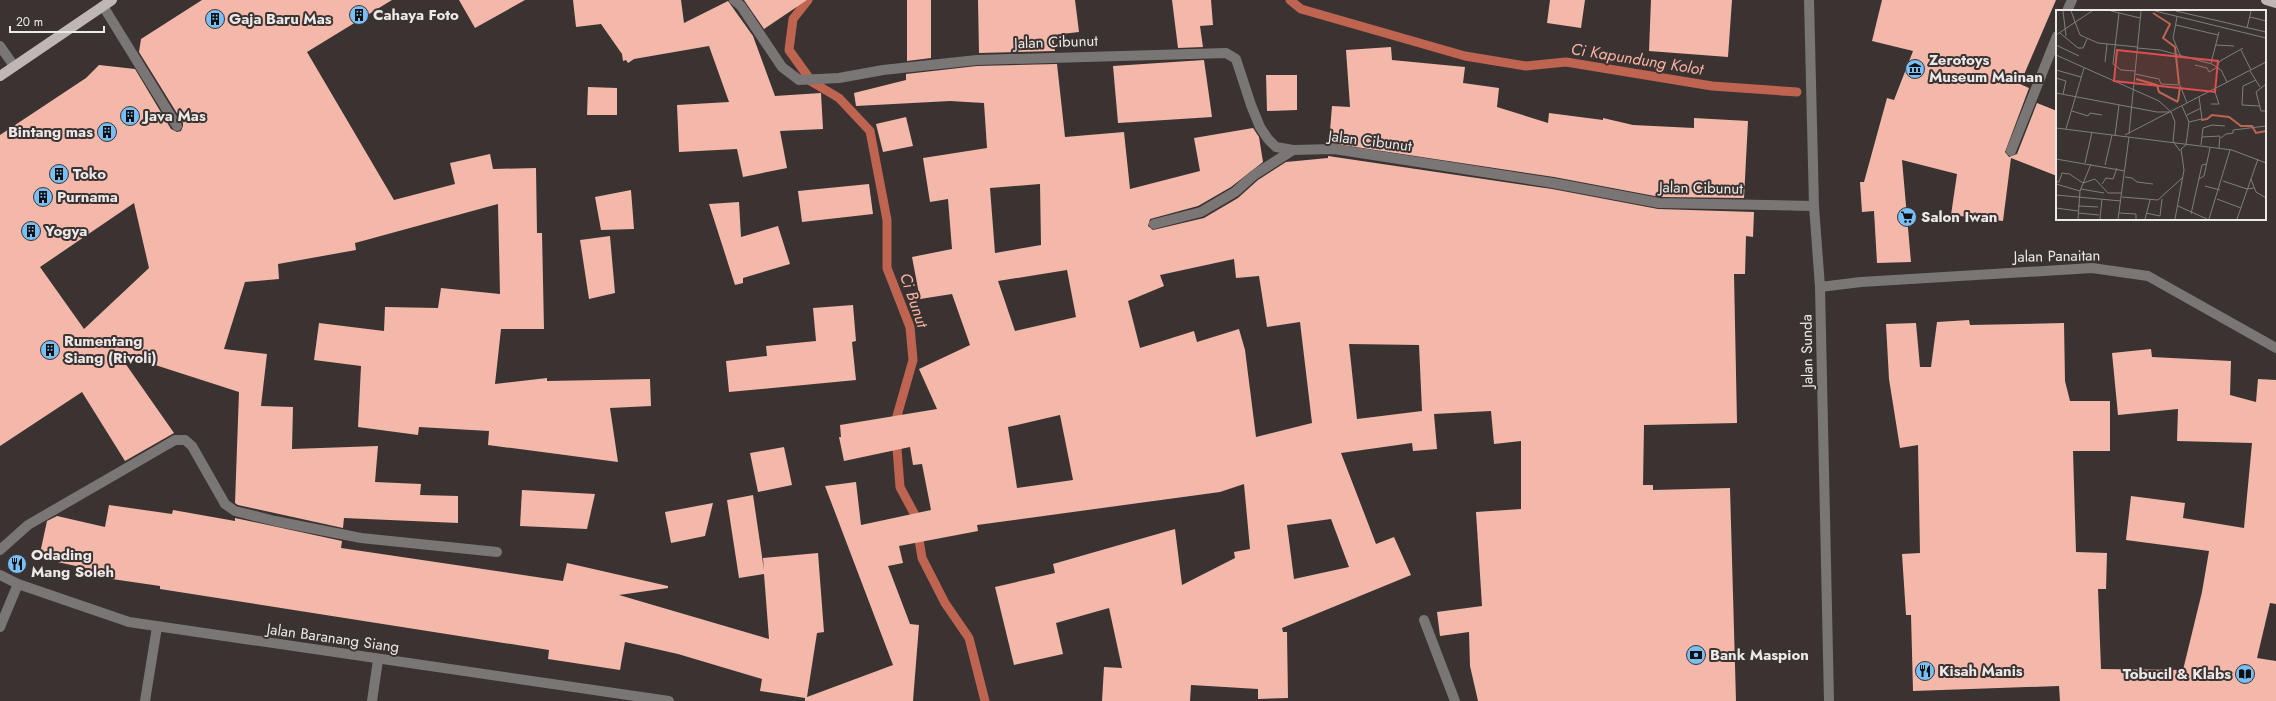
<svg xmlns="http://www.w3.org/2000/svg" width="2276" height="701" viewBox="0 0 2276 701" font-family="Jost,sans-serif">
	<style>
		.lines { fill: none; stroke-linecap: round; stroke-linejoin: round }
		.stream { stroke: #be6450; stroke-width: 9 }
		.building { fill: #f3b8aa; fill-rule: evenodd }
		.minor { stroke: #7a7675; stroke-width: 10 }
		.major { stroke: #bfb7b5; stroke-width: 10 }
		.labels { text-anchor: middle; dominant-baseline: central; stroke-width: 4; stroke-linejoin: round; paint-order: stroke }
		.poi-label { font-size: 15px; font-weight: bold; fill: #eee9e8; stroke: #3a3331; text-anchor: start }
		.street-label { font-size: 15px; fill: #eee9e8; stroke: #3a3331 }
		.water-label { font-size: 16px; font-style: italic; fill: #fcb3a2; stroke: #3a3331 }
		.inset-river { fill: none; stroke: #be6450; stroke-width: 2 }
		.inset-road { fill: none; stroke: #827c7a; stroke-width: 1 }
		.view { fill: #db4f4e; fill-opacity: 0.15; stroke: #db4f4e; stroke-width: 2 }
		.inset-edge { fill: none; stroke: #eee9e8; stroke-width: 2 }
	</style>
	<rect width="100%" height="100%" fill="#3a3331"/>
	<g class="lines">
		<g class="stream">
			<path d="M808,0L793,19L789,50L812,82L839,98L870,131L887,220V268L910,327L913,360L895,423L900,487L915,515L922,558L945,603L969,638L985,701"/>
			<path d="M1290,0L1301,9L1465,56L1526,66L1566,62L1712,86L1797,92"/>
		</g>
	</g>
	<g class="building">
		<path d="M202,0H392L307,52L394,200L455,184L450,163L490,154L493,169L536,168L537,233H542L544,329H501L495,384L547,378V381L650,379L651,406L610,408L618,462L488,445L489,431L419,427L418,435L358,427L361,366L314,360L319,323L384,331L385,307L438,308L441,288L500,294L498,204L355,243L356,250L278,264L279,279L245,282L224,349L267,354L261,406L293,407L292,449L378,446L375,482L421,484L420,495L458,496V523L344,518L343,528L238,505L235,503L239,392L118,353L174,433L125,461L82,392L0,446V135L86,78L99,65L135,69L171,129L177,132L181,131L183,126V123L139,52L141,39ZM134,203L149,268L84,329L40,267Z"/>
		<path d="M459,0H525L475,28Z"/>
		<path d="M573,0H681L684,23L728,1L753,36L775,96L821,93L823,129L780,131L787,168L743,177L737,149L679,152L677,105L729,102L709,46L634,59L628,63L626,60L623,61L622,54L601,24L576,27Z"/>
		<path d="M744,0H807L764,29Z"/>
		<path d="M907,0H931V58L907,61Z"/>
		<path d="M978,0H1075L1079,32L1053,35L1055,51L979,53Z"/>
		<path d="M1172,0H1211L1213,25L1200,26L1203,47L1178,48Z"/>
		<path d="M1550,0H1585L1581,28L1547,23Z"/>
		<path d="M1651,0H1732L1728,57L1649,51Z"/>
		<path d="M1882,0H2056L2020,84L2029,88L2005,152L2009,157L2017,154L2037,103L2057,111V176L2011,158L2003,221L1951,215L1957,174L1902,160L1911,262L1877,263L1874,211L1862,212L1860,182H1864L1887,98L1894,100L1913,51L1872,41Z"/>
		<path d="M1391,47L1392,60L1465,67L1463,83L1499,88L1497,107L1548,123L1549,113L1603,120V118L1633,125L1694,128V118L1748,121L1744,198L1660,197L1554,177L1329,143L1332,106L1350,107L1346,50Z"/>
		<path d="M1204,60L1212,117L1118,123L1113,66Z"/>
		<path d="M1057,64L1065,137L1124,132L1130,189L1200,171L1194,138L1253,128L1259,137L1263,162L1231,187L1198,206L1150,219L1148,226L1153,230L1204,218L1238,198L1258,180L1286,162L1328,158V156L1552,189L1658,209L1754,212L1753,237L1746,236L1745,274H1734L1737,423L1644,425L1643,485H1653V490L1730,488L1736,701H1478L1470,666L1469,632L1440,636L1437,612L1482,606L1476,512L1521,509V441L1494,444L1491,411L1434,414L1437,449L1413,451L1412,443L1341,453L1376,544L1394,537L1411,575L1282,628L1283,632H1287L1288,698L1258,699V689L1191,685L1190,701H1102L1104,667L1122,668L1109,608L1056,623L1063,654L1014,665L995,587L1055,573L1053,564L1175,529L1182,585L1235,558L1234,552L1250,549L1244,484L1220,492L977,525L978,531L899,546L903,563L888,566L910,624L919,625L913,701H805V698L760,691L762,679L678,654L625,642L620,670L548,659L549,650L160,589V586L98,577L99,571L39,558L47,521L57,516L105,527L109,505L172,514L173,510L235,521V518L342,541L341,548L563,581L567,563L668,586V588L619,595L769,639L764,574L739,578L727,500L753,495L764,570L763,558L818,553L824,632L817,633L807,697L893,665L825,486L856,482L861,525L931,510L922,464L913,465L910,447L844,461L839,437H841L840,425L937,409L919,369L970,345L952,294L920,299L912,257L952,249L948,199L930,202L923,158L987,148L984,103L950,101L856,106L854,93L906,80V74L977,66ZM1040,184L1041,245L995,253L990,188ZM1234,259L1236,278L1259,276L1267,327L1300,322L1312,423L1256,437L1245,350L1239,329L1197,342L1194,331L1140,348L1128,301L1164,286L1160,275ZM1067,270L1076,317L1015,331L998,281ZM1349,344L1419,345L1422,411L1357,419ZM1060,415L1073,480L1017,488L1008,427ZM1331,519L1349,567L1294,579L1287,525Z"/>
		<path d="M1266,75H1297V110L1267,111Z"/>
		<path d="M588,87L617,88V115H587Z"/>
		<path d="M906,117L913,146L883,152L876,124Z"/>
		<path d="M869,184L873,214L802,222L798,191Z"/>
		<path d="M631,190L634,229L601,230L595,197Z"/>
		<path d="M739,202L741,237L778,226L790,264L743,278V283L735,285L709,204Z"/>
		<path d="M610,236L615,293L589,299L580,240Z"/>
		<path d="M853,305L856,341L852,342L856,380L729,392L726,361L767,356L766,346L816,341L813,308Z"/>
		<path d="M1969,320L1970,325L2064,323L2065,381L2070,401H2110V451H2073L2076,552L2107,553L2106,589H2098L2101,669L2183,670L2202,592L2209,551L2126,540L2131,496L2185,503L2183,518L2244,528L2252,443L2177,441L2178,409L2118,415L2112,353L2151,349L2152,357L2231,361L2230,395L2256,402L2258,379L2276,380V604L2270,603L2257,658L2276,661V701H2060L2059,686L1913,691L1911,615H1906L1902,554L1920,553L1918,445L1900,448L1889,379L1886,324L1916,323L1920,367H1931L1937,322Z"/>
		<path d="M784,447L792,485L758,492L750,453Z"/>
		<path d="M522,490L595,494L587,529L520,526Z"/>
		<path d="M713,503L705,536L671,543L665,512Z"/>
	</g>
	<g class="lines">
		<g class="minor">
			<path d="M734,0L741,6L782,67L799,80L839,78L883,70L977,60L1226,53L1236,59L1251,105L1260,127L1268,139L1276,147L1293,150L1334,149L1553,183L1659,203L1814,206"/>
			<path d="M1809,0L1814,206L1820,287L1829,701"/>
			<path d="M103,6L177,126"/>
			<path d="M2067,11L2072,0"/>
			<path d="M0,46L14,66"/>
			<path d="M2011,151L2057,36"/>
			<path d="M1154,224L1201,212L1235,192L1254,175L1293,150"/>
			<path d="M1820,287L1861,282L2092,268L2148,276L2276,348"/>
			<path d="M0,550L28,525L175,440H185L192,446L225,504L235,511L275,521L361,538L497,552"/>
			<path d="M0,575L18,584L129,622L669,701"/>
			<path d="M1424,620L1455,701"/>
			<path d="M0,627L18,584"/>
			<path d="M145,701L157,627"/>
			<path d="M372,701L378,660"/>
		</g>
		<g class="major">
			<path d="M2266,0L2276,3"/>
			<path d="M0,76L112,0"/>
		</g>
	</g>
	<defs>
		<symbol id="building-disc" viewBox="-11 -11 22 22"><circle r="9.5" fill="#78bff7" stroke="#3a3331"/><path d="M-4-6H4V6H1V3H-1V6H-4ZM-2.5-4.3h1.7v1.8h-1.7ZM.8-4.3h1.7v1.8H.8ZM-2.5-1h1.7V.8h-1.7ZM.8-1h1.7V.8H.8Z" fill="#111"/></symbol>
		<symbol id="museum-disc" viewBox="-11 -11 22 22"><circle r="9.5" fill="#78bff7" stroke="#3a3331"/><path d="M0-6L6-3V-2H-6V-3ZM-5-1h2V3h-2ZM-1-1h2V3h-2ZM3-1h2V3H3ZM-6 4H6V6H-6Z" fill="#111"/></symbol>
		<symbol id="supermarket-disc" viewBox="-11 -11 22 22"><circle r="9.5" fill="#78bff7" stroke="#3a3331"/><path d="M-6-5.5h2.5l.6 2H6L4.5 2H-2.5L-4.4-4H-6ZM-1.5 3.2a1.3 1.3 0 1 0 .1 0ZM3 3.2a1.3 1.3 0 1 0 .1 0Z" fill="#111"/></symbol>
		<symbol id="restaurant-disc" viewBox="-11 -11 22 22"><circle r="9.5" fill="#78bff7" stroke="#3a3331"/><path d="M-5-6h1v4h1v-4h1v4h1v-4h1v5L-1.5 .5V6h-2V.5L-5-1ZM5-6V6H3V1.5H1.5Q1.5-4 5-6Z" fill="#111"/></symbol>
		<symbol id="bank-disc" viewBox="-11 -11 22 22"><circle r="9.5" fill="#78bff7" stroke="#3a3331"/><path d="M-6-4H6V4H-6ZM0-2.3a2.3 2.3 0 1 0 0 4.6a2.3 2.3 0 1 0 0-4.6Z" fill="#111"/></symbol>
		<symbol id="library-disc" viewBox="-11 -11 22 22"><circle r="9.5" fill="#78bff7" stroke="#3a3331"/><path d="M-6-4Q-3-5.5-.7-3.5V5Q-3 3-6 4ZM6-4Q3-5.5 .7-3.5V5Q3 3 6 4Z" fill="#111"/></symbol>
	</defs>
	<g fill-rule="evenodd">
		<use href="#building-disc" x="348" y="4" width="22" height="22"/>
		<use href="#building-disc" x="204" y="8" width="22" height="22"/>
		<use href="#museum-disc" x="1904" y="58" width="22" height="22"/>
		<use href="#building-disc" x="119" y="105" width="22" height="22"/>
		<use href="#building-disc" x="96" y="121" width="22" height="22"/>
		<use href="#building-disc" x="48" y="163" width="22" height="22"/>
		<use href="#building-disc" x="32" y="186" width="22" height="22"/>
		<use href="#supermarket-disc" x="1896" y="206" width="22" height="22"/>
		<use href="#building-disc" x="20" y="220" width="22" height="22"/>
		<use href="#building-disc" x="39" y="339" width="22" height="22"/>
		<use href="#restaurant-disc" x="6" y="553" width="22" height="22"/>
		<use href="#bank-disc" x="1685" y="644" width="22" height="22"/>
		<use href="#restaurant-disc" x="1914" y="660" width="22" height="22"/>
		<use href="#library-disc" x="2234" y="663" width="22" height="22"/>
	</g>
	<g class="labels">
		<g class="poi-label">
			<text x="373" y="15">Cahaya Foto</text>
			<text x="229" y="19">Gaja Baru Mas</text>
			<text x="1929" y="60">Zerotoys<tspan x="1929" dy="17">Museum Mainan</tspan></text>
			<text x="144" y="116">Java Mas</text>
			<text x="93" y="132" text-anchor="end">Bintang mas</text>
			<text x="73" y="174">Toko</text>
			<text x="57" y="197">Purnama</text>
			<text x="1921" y="217">Salon Iwan</text>
			<text x="45" y="231">Yogya</text>
			<text x="64" y="341">Rumentang<tspan x="64" dy="17">Siang (Rivoli)</tspan></text>
			<text x="31" y="555">Odading<tspan x="31" dy="17">Mang Soleh</tspan></text>
			<text x="1710" y="655">Bank Maspion</text>
			<text x="1939" y="671">Kisah Manis</text>
			<text x="2231" y="674" text-anchor="end">Tobucil &amp; Klabs</text>
		</g>
		<g class="street-label">
			<text transform="translate(1056 42) rotate(-2)">Jalan Cibunut</text>
			<text transform="translate(1370 141) rotate(7)">Jalan Cibunut</text>
			<text transform="translate(1701 188) rotate(1)">Jalan Cibunut</text>
			<text transform="translate(2057 256) rotate(-1)">Jalan Panaitan</text>
			<text transform="translate(1807 351) rotate(-91)">Jalan Sunda</text>
			<text transform="translate(333 638) rotate(8)">Jalan Baranang Siang</text>
		</g>
		<g class="water-label">
			<text transform="translate(1637 59) rotate(9)">Ci Kapundung Kolot</text>
			<text transform="translate(914 300) rotate(71)">Ci Bunut</text>
		</g>
	</g>
	<g transform="translate(2056 10)">
		<rect width="210" height="210" fill="#3a3331"/>
		<path class="inset-river" d="M97,3L114,14L107,28L119,37L123,74M80,69L101,75L103,82L122,92M122,91L124,77M145,110L151,109L156,105L173,107L185,116H196L200,123L210,121"/>
		<path class="inset-road" d="M7,1L10,26M15,1L24,25L42,33L81,37M55,1L84,8M99,1L210,28M120,1L210,22M63,3L57,54L65,60L79,61M121,7L117,28L124,45M194,7L210,11M120,15L162,25M191,18L195,1M4,23L22,38H27L31,29M0,25L36,1M0,35L23,46M160,35L178,36M81,38L104,40L156,54L165,60L171,72M185,40L195,60M0,45L103,91L115,102M49,52L51,34M155,53L163,22M139,55L151,58L153,62L162,57M161,56L164,51L187,38M0,60L25,67M194,61L204,77M79,64L103,69L105,74L124,75L131,93M0,68L10,71L7,84M200,70L187,76L186,95L203,96M210,74L200,82L205,101H210M0,83L101,102H115M155,94H163L158,79M16,101L32,106L34,103L46,105M115,102L119,112L117,131M131,105L145,98M133,112L146,109L143,87M0,118L176,140L210,153M10,119L28,58M177,120L210,116M73,124L85,1M59,125L63,95M69,125L210,52M146,127L164,126L163,138M165,128L170,124L177,123V120M117,131L124,141M145,135L147,118L156,115L169,116M0,149L69,161M29,153L36,122M49,155L56,125M12,163L27,173L39,169L52,183H65M69,167L76,168L81,172L97,174M143,169L148,166L154,138M195,169L200,182L210,188M167,171L191,179L198,178M0,172H3L6,163L12,164M0,174L24,181M46,174L50,168L57,169L61,158M149,176L164,180M25,179L48,183M0,185L65,191M66,187L102,190L126,168M161,189L185,198M22,196L42,197M122,196L151,209M0,198L22,201M22,203L43,205M63,203L80,204V209M90,203L104,206L106,189M135,204L146,155L150,154M22,209L24,181L35,154M44,209L46,189M62,209L73,127M89,209L94,190M119,209L128,160L125,139L130,135L133,112L126,96M153,209L174,140M181,209L202,149"/>
		<path class="view" d="M61,40L162,51L159,82L58,71Z"/>
		<rect width="210" height="210" class="inset-edge"/>
	</g>
	<path d="M10 26v6h94v-6" fill="none" stroke="#eee9e8" stroke-width="2"/>
	<text x="16" y="26" font-size="12" fill="#eee9e8" stroke="#3a3331" stroke-width="3" paint-order="stroke">20 m</text>
</svg>
